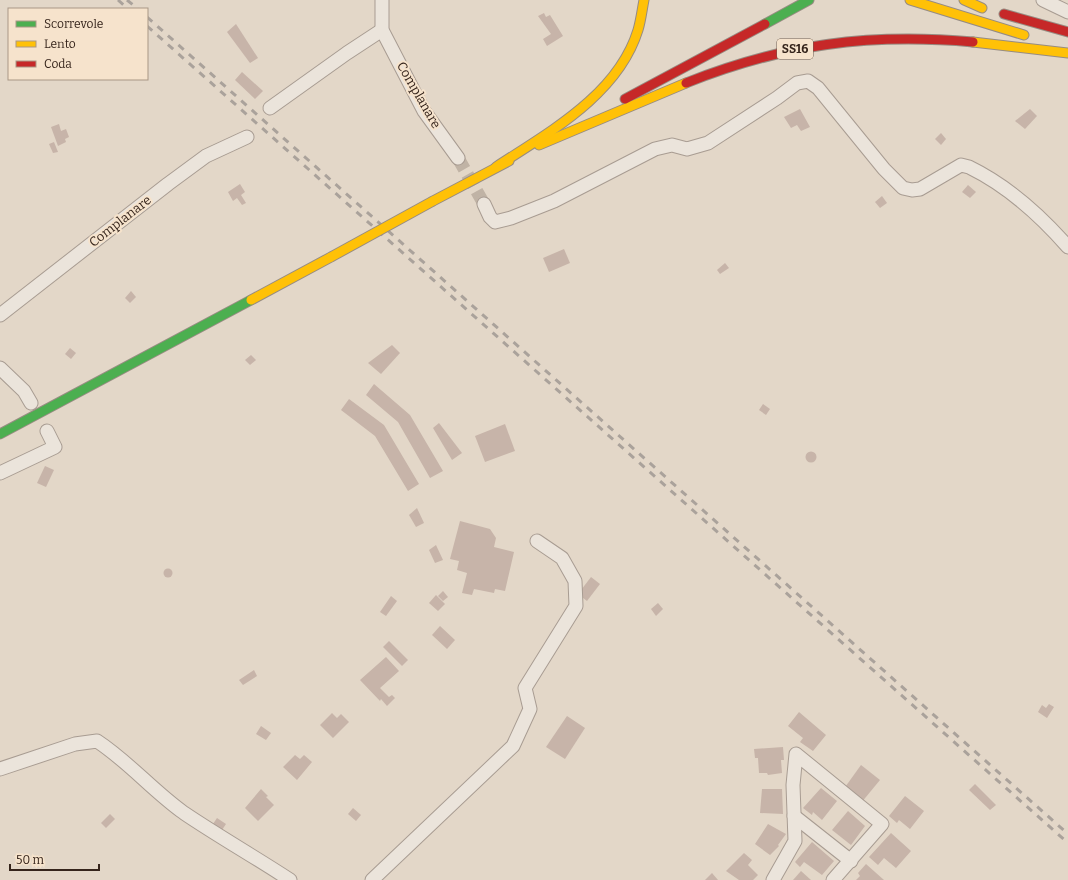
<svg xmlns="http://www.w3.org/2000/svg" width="1068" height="880" viewBox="0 0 1068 880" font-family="Bitter,serif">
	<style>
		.building { fill: #c7b4a9 }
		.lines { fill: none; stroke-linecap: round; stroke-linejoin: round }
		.street-tunnel { stroke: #c0b3a5; stroke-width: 13; stroke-dasharray: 13 6; stroke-linecap: butt }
		.street-casing { stroke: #a89c92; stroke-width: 15 }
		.fast-casing { stroke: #978c82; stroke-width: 11 }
		.slow-casing { stroke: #978c82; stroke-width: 11 }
		.jam-casing { stroke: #978c82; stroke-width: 11 }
		.street { stroke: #ebe4db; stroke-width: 13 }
		.fast { stroke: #4caf50; stroke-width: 9 }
		.slow { stroke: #ffc107; stroke-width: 9 }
		.jam { stroke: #c62828; stroke-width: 9 }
		.rail { stroke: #aaa29b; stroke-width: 3; stroke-dasharray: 7 7; stroke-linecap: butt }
		.slow-bridge-casing { stroke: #978c82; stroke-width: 11; stroke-linecap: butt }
		.slow-bridge { stroke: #ffc107; stroke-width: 9 }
		.labels { text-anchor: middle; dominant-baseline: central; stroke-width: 4; stroke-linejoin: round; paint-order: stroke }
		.shield { fill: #f6e3cc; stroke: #6f5d50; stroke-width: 1 }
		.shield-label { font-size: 12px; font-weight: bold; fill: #35241b }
		.street-label { font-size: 13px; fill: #35241b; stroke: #f6e3cc }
	</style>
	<rect width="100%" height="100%" fill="#e3d7c8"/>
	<g class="building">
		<path d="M544,13L546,17L550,15L563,36L547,46L543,39L551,34L538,16Z"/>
		<path d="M236,24L258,58L250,63L227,32Z"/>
		<path d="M242,72L263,91L255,99L235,80Z"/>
		<path d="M800,109L810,127L801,131L797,125L791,128L784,117Z"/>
		<path d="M1030,109L1037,116L1025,129L1015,121Z"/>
		<path d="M59,124L61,131L66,129L69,137L65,139L66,142L58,146L51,127Z"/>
		<path d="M941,133L946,139L941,145L935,139Z"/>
		<path d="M54,142L58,152L53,153L49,144Z"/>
		<path d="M240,184L245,192L241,195L246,203L242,205L237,198L233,201L228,192Z"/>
		<path d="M968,185L976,192L970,198L962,192Z"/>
		<path d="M882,196L887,203L880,208L875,202Z"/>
		<path d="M564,249L570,263L549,272L543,258Z"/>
		<path d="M725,263L729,268L720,274L717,270Z"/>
		<path d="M131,291L136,297L130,303L125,298Z"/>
		<path d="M392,345L400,353L381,374L368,363Z"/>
		<path d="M70,348L76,353L71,359L65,354Z"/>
		<path d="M251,355L256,360L250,365L245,360Z"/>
		<path d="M374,384L410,415L443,471L430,478L398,422L366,395Z"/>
		<path d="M349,399L384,425L419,484L408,491L375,436L341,410Z"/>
		<path d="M763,404L770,409L766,415L759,410Z"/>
		<path d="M439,423L462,453L452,460L433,428Z"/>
		<path d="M505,424L515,451L485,462L475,436Z"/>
		<circle cx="811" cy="457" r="5.5"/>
		<path d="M45,466L54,470L46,487L37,483Z"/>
		<path d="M417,508L424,523L416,527L409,515Z"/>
		<path d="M460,521L490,529L496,538L494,547L514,552L505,591L495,589L494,593L474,589L472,595L462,593L467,573L457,570L459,561L450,559Z"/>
		<path d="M436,545L443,560L435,563L429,550Z"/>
		<circle cx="168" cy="573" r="4.5"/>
		<path d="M591,577L600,584L587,601L578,594Z"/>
		<path d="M443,591L448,597L443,601L438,596Z"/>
		<path d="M436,595L445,604L438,611L429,603Z"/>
		<path d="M391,596L397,601L386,616L380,612Z"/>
		<path d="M658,603L663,609L656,616L651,609Z"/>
		<path d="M440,626L455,640L447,649L432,635Z"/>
		<path d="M389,641L408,660L402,666L383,647Z"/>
		<path d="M386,657L399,671L380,688L389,697L392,695L395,698L387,706L381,699L380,701L360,680Z"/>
		<path d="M254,670L257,676L243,685L239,680Z"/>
		<path d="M1049,704L1054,707L1047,718L1038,712L1042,705L1046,708Z"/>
		<path d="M799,712L826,735L813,751L800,742L803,738L788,726Z"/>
		<path d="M332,713L337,718L341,714L349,722L333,738L320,725Z"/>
		<path d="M567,716L585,728L565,759L546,747Z"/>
		<path d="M261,726L271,733L266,740L256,734Z"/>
		<path d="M783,747L784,760H781L782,773L768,775L767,773H759L758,758H755L754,749Z"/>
		<path d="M295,755L300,759L304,755L312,762L297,780L283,767Z"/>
		<path d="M861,765L880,780L861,803L843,790Z"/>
		<path d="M975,784L996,805L990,810L969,790Z"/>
		<path d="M821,788L837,801L822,820L813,812L812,815L803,808Z"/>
		<path d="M261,789L268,796L266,797L274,805L258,821L245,808Z"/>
		<path d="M762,789H782L783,814L760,813Z"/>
		<path d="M905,796L924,811L910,829L899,820L897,823L889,816Z"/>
		<path d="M353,808L361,815L356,821L348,814Z"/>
		<path d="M848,811L865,826L851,845L832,830Z"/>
		<path d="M110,814L115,819L106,828L101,823Z"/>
		<path d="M217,818L226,824L222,830L213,824Z"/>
		<path d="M768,824L786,834L778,845L779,846L770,855L755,844Z"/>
		<path d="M891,833L911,851L896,868L884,858L878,865L869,857Z"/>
		<path d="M812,842L834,861L822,875L804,862L800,867L795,862Z"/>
		<path d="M744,853L752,860L748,865L758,875L753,880H739L726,871Z"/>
		<path d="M866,864L884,880H856L860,876L858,873Z"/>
		<path d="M801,871L811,880H793Z"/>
		<path d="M712,873L718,880H705Z"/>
	</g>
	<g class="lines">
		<path class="street-tunnel" d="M458,158L484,204"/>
		<defs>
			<g id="street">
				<path d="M382,0V30L424,111L458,158"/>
				<path d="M1043,0L1068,12"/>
				<path d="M270,108L347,53L382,30"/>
				<path d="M484,204L490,217L495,222L511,218L554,201L655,149L672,145L687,149L708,143L777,98L797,83L808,81L818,88L884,169L903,188L912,190L920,189L961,165L969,167C1008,186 1040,215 1068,247"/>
				<path d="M0,315L168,184L206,156L247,137"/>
				<path d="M0,368L24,391L31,403"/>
				<path d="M0,473L55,447L47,431"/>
				<path d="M0,769L75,744L97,741C129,762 153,791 184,813C218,836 255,857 290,880"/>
				<path d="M794,816L851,861"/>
				<path d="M372,880L513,746L530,709L525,688L576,606L575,581L562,558L537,541"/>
				<path d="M773,880L795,841L793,785L796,754L882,824L833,880"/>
			</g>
			<g id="fast">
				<path d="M765,24L809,0"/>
				<path d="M0,434L251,300"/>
			</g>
			<g id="slow">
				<path d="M910,0L1024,35"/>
				<path d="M964,0L982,8"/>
				<path d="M973,42L1068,53"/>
				<path d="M539,145L686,83"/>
				<path d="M496,167C549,132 618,95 638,30C641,20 642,10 644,0"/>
				<path d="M433,201L509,161"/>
				<path d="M251,300L331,257"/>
			</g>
			<g id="jam">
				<path d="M1004,14L1068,32"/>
				<path d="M686,83C784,44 868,33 973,42"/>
				<path d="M625,99L765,24"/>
			</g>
		</defs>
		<use href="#street" class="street-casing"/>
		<use href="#fast" class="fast-casing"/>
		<use href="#slow" class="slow-casing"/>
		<use href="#jam" class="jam-casing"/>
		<use href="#street" class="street"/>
		<use href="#fast" class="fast"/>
		<use href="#slow" class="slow"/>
		<use href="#jam" class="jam"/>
		<g class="rail">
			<path d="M118,0L128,9"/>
			<path d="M127,0L138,9"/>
			<path d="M147,17L1068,834"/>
			<path d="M147,26L1068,843"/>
		</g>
		<defs>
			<path id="slow-bridge" d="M331,257L433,201"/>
		</defs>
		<use href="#slow-bridge" class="slow-bridge-casing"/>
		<use href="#slow-bridge" class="slow-bridge"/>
	</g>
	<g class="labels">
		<rect class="shield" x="777" y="39" width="36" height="20" rx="3"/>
		<g class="shield-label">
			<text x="795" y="49">SS16</text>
		</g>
		<g class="street-label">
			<text transform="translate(419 95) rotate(60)">Complanare</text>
			<text transform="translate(120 221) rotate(-38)">Complanare</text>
		</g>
	</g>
	<rect x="8" y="8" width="140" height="72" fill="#f6e3cc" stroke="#a99785"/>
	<rect x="16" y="21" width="20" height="6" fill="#4caf50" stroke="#a99785"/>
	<text x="44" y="28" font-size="12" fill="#35241b">Scorrevole</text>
	<rect x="16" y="41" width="20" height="6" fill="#ffc107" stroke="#a99785"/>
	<text x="44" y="48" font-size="12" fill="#35241b">Lento</text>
	<rect x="16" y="61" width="20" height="6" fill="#c62828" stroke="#a99785"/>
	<text x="44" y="68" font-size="12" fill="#35241b">Coda</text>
	<path d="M10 864v6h89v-6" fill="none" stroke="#35241b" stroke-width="2"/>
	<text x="16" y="864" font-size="12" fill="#35241b" stroke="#f6e3cc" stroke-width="3" paint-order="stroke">50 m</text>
</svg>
